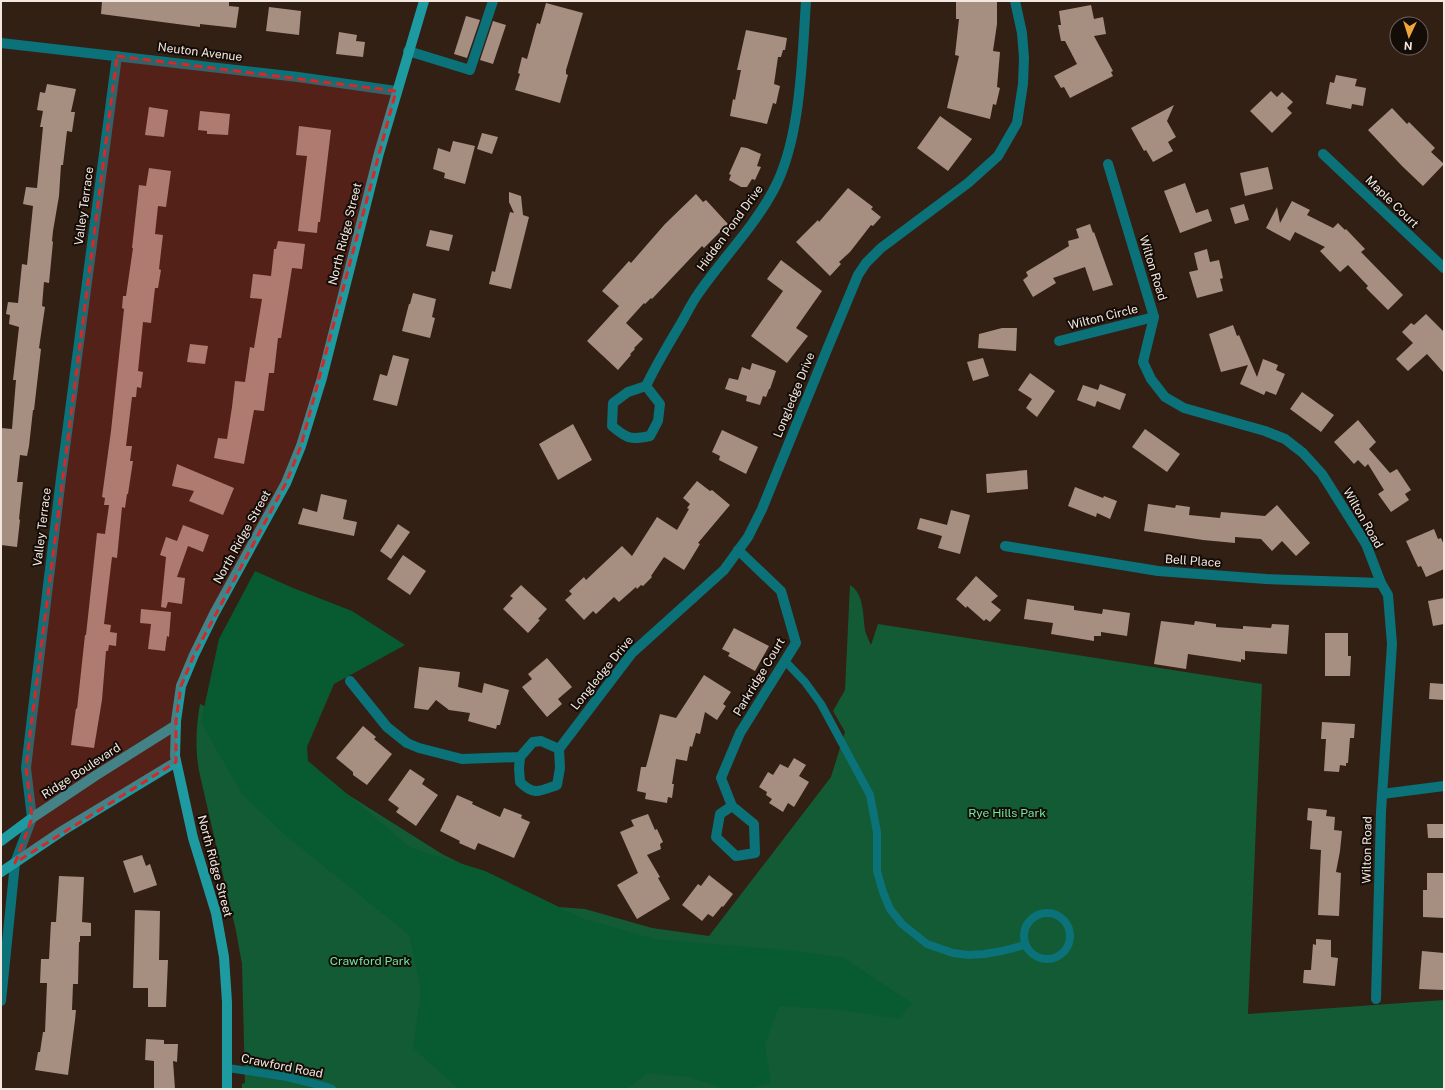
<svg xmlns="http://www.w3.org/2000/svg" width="1445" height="1090" viewBox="0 0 1445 1090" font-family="'Public Sans',sans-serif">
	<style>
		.green { fill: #135b34 }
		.forest { fill: #085b31 }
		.building { fill: #a68f81 }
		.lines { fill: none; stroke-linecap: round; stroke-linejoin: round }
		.lane { stroke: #0a7278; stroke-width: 8 }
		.street { stroke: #0a7278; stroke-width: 10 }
		.secondary { stroke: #1e9aa1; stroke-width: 10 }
		.marked { fill: #d62828; fill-opacity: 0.2; stroke: #d62828; stroke-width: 3; stroke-dasharray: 8 5; stroke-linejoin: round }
		.labels { text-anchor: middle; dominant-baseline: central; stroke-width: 4; stroke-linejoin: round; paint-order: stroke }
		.street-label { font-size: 12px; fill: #f4e7e0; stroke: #140c07 }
		.park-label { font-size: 12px; fill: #6de99d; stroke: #140c07 }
	</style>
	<rect width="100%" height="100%" fill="#322015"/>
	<path class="green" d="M850,585C864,593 863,616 865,630C866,635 869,640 871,645L878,624L1262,684L1248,1014L1444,1000V1089H242V1084L245,1083L242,964L236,931L199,771C195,748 196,727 200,704L211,709L233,722L442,854L546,906L585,909L652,928L709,936L831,777L845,732L833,711L845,690Z"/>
	<path class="forest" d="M255,571L293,588L352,611L405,645L334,684L307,747L308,761L411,848L485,871L584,919L655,939L798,951L844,958L912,1003L899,1019L841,1010L779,1006L765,1044L771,1083L748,1089H725L689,1077L648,1073L627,1089H459L413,1048L421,990L409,935L285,835L241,793L201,722L219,639Z"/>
	<g class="building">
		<path d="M102,1H229V6L239,7L236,28L200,24V27L101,14Z"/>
		<path d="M956,1H997V24L993,51L1000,52L997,87L1000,88L996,105L993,104L990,119L947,108L959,56L955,55L959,19H956Z"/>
		<path d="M546,3L583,13L566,70V74L568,75L560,103L515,90L520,74L518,73L522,57L527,59L537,23L540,24Z"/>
		<path d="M1091,5L1094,19L1103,17L1106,34L1094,36L1113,71L1111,72L1113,76L1070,98L1064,87L1061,88L1054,76L1077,64L1065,41H1061L1058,25H1061L1059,11Z"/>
		<path d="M269,7L301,11L299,35L266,31Z"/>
		<path d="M466,16L480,20L467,58L454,54Z"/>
		<path d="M493,21L506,25L493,64L480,60Z"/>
		<path d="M746,30L787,38L785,50H783L781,57H778L774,84L780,86L776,104L773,103L767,124L730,116L733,99L735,100L741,70H737Z"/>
		<path d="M339,32L357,35L356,41L365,42L363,57L336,54Z"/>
		<path d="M1336,75L1357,79L1355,86L1366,88L1363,106L1352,104L1351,109L1326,104L1330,82L1334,83Z"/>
		<path d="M47,84L76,89L71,112H75L72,132L67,131L63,165H61L59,196L53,231L52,241L53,242L49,283L44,282L42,306L45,307L39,348L41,349L34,410H33L29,446L27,456L20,455L17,482H23L19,519L20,520L17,547L1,545V428L12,429L16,380H13L19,327L9,324L10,315L6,314L8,302L18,303L22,264L27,265L33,206L23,204L26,187L37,188L43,127H40L43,111L37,110L40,92L45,93Z"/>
		<path d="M1271,91L1277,97L1282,92L1293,102L1287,108L1292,113L1272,133L1250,111Z"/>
		<path d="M1174,105L1167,121L1176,137L1168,142L1173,151L1153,162L1146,150L1144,151L1131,128Z"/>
		<path d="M149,107L168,110L164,137L145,135Z"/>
		<path d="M1392,108L1407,124L1409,122L1435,148L1431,152L1444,164L1423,186L1402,166L1368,130Z"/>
		<path d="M200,111L230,114L228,135L209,134H207V131L198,130Z"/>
		<path d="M940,116L972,139L948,171L917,148Z"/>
		<path d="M299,126L331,130L320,222H318L317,233L298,231L307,156L296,155Z"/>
		<path d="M482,133L498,137L492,154L477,149Z"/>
		<path d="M453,141L475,146L465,184L444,178L445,173L433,169L438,148L450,152Z"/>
		<path d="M741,147L747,148L761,154L757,166L761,167L755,180L752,179L747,187H741L729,180L731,175L729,174Z"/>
		<path d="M1268,167L1273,189L1245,196L1240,173Z"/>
		<path d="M149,168L171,171L166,207L158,206L155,234L163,235L159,269L161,270L158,288H155L151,323L143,322L138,371L143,372L141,388L137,387L136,397H132L126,446H132L130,461H133L128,494H127L125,508L122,507L117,558L112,557L104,624L111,625L110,632L117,633L116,646L109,645L108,651H106L102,700L94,748L71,745L76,708L77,709L85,635H86L97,533L105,534L109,505H104L105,498L102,497L111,431L124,309L122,308L123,296H126L133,248H132L139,185L146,186Z"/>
		<path d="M1185,183L1196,213L1208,209L1212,221L1180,233L1164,191Z"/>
		<path d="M848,188L873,207L871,209L881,217L873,226L871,225L850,252L839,262L841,264L830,276L796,242L818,220L819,222Z"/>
		<path d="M509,192L521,196L523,215L529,217L511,289L489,284L492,271L495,272L510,212L514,213L509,202Z"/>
		<path d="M696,194L703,202L706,200L728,224L704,248L702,246L652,299L651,298L645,304L644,303L626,323L643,339L634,348L635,349L630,354L631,355L618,370L587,341L619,306L602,291L629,261L631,263L665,224Z"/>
		<path d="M1292,201L1310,210L1307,215L1333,228L1338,223L1345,230L1346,229L1365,249L1361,252L1403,295L1388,310L1366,288L1368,286L1348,265L1340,272L1320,251L1325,247L1295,232L1290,241L1266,228L1277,207L1280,223Z"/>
		<path d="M1244,204L1249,220L1235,224L1230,208Z"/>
		<path d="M1090,224L1093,233L1094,232L1113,285L1093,291L1085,267L1053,278L1056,283L1033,297L1023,280L1028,276L1026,272L1069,246L1068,241L1079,238L1076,229Z"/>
		<path d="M430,230L453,235L449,251L426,246Z"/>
		<path d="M278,241L305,244L302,269L292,268L281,338H278L274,373H269L264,411L254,410L244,464L214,458L218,438L227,439L232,407L235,381L245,382L250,347L254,348L262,299L250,298L253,274L271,276L274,249H276Z"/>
		<path d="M1207,249L1210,262L1219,260L1223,278L1220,279L1223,291L1197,298L1189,272L1198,270L1194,253Z"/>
		<path d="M781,260L822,291L796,328L808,336L787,363L751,336L783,291L767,279Z"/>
		<path d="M413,293L436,299L432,317L435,318L430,338L402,331L409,304H410Z"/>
		<path d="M1426,314L1444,332V373L1427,354L1408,371L1396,359L1413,343L1402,332L1411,323L1414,325Z"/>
		<path d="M1233,325L1237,336L1239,335L1257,377L1263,359L1278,365L1276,370L1285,374L1276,395L1266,391L1264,395L1240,384L1248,365L1221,372L1209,334Z"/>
		<path d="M1002,328H1017L1016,351L978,348L979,334Z"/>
		<path d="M190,344L208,346L205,364L187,362Z"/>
		<path d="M393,355L409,359L397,406L373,400L380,374L387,376Z"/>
		<path d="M983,358L989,376L973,381L967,362Z"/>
		<path d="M752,363L776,371L770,389H769L766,397L763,396L760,405L746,401L747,396L725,389L729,378L738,380L742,367L750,370Z"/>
		<path d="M1030,373L1055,391L1037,417L1026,408L1032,399L1018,390Z"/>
		<path d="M1100,384L1126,394L1120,410L1097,401L1095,407L1077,400L1083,385L1098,390Z"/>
		<path d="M1302,392L1334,415L1321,432L1290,409Z"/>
		<path d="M1358,420L1376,442L1369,449L1390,473L1397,469L1411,490L1405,494L1409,500L1391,512L1378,494L1384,490L1368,464L1365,467L1358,460L1354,464L1334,442Z"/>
		<path d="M573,424L592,460L558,480L539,444Z"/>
		<path d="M1145,429L1180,454L1167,472L1132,447Z"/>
		<path d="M722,430L758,447L746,474L719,460L720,456L712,452Z"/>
		<path d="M177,464L234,488L223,515L189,501L194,491L172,486Z"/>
		<path d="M1027,470L1028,489L987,493L986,474Z"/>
		<path d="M697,481L710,491L712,490L730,505L698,543L700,544L686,567L684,570L664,557L651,576L652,577L643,586L641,585L637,589L636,587L619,602L614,597L596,614L593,611L584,620L565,600L572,594L569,591L584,577L586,580L622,546L632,556L657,517L677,530L689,509L687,508L690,504L683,498Z"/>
		<path d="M1075,487L1103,498L1104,496L1117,501L1110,519L1097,513L1096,517L1068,506Z"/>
		<path d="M321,494L347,500L343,519L357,522L354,536L298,524L303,508L317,512Z"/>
		<path d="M1148,504L1175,508L1176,505L1190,507L1189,515L1220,518L1221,512L1265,516L1277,505L1310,543L1296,556L1282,541L1272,551L1261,539L1235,537V543L1203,540L1144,531Z"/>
		<path d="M951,510L970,515L960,554L938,548L942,536L917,529L920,518L947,525Z"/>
		<path d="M398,524L410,532L391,559L380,551Z"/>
		<path d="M183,525L209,535L203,552L188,546L177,577L185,578L182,604L168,602L166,608L161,607L166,557L160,555L166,537L177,541Z"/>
		<path d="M1434,529L1438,539L1441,538L1444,545V569L1426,577L1421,566L1418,567L1406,541Z"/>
		<path d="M403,555L426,571L410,595L387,579Z"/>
		<path d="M976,576L998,596L991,602L1001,610L990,622L986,619L984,621L967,606L966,608L956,599Z"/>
		<path d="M521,585L547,609L538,619L540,620L528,633L503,609L513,598L510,596Z"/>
		<path d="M1444,598V624L1433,626L1428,601Z"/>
		<path d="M1027,599L1074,606V610L1102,614L1103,609L1130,613L1127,636L1101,632V636H1094V641L1051,634L1053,623L1024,619Z"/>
		<path d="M141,609L171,612L169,637L167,636L165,651L148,649L151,624L140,623Z"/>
		<path d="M1161,621L1194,625L1195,621L1216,624V627L1243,629V626L1271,628L1272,624L1289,625L1287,654L1245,651V660L1241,659V662L1188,654L1186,669L1154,664Z"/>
		<path d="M734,628L769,646L755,671L728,656L730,653L722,649Z"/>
		<path d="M1325,633H1348V656H1351L1350,676H1325Z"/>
		<path d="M547,658L572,687L558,699L562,704L547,717L522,687L532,679L528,674Z"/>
		<path d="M419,667L460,672L458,687L482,693L484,683L509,690L500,725H497L496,729L468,721L470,713L449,710L436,700L428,710L414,708Z"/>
		<path d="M704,675L731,692L723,704L726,706L717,720L705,712L700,734L696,733L692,747L690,746L687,761L676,759L672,784H674L672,798L668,797L667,803L645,799L646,793L637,791L641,767H646L660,714L676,718Z"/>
		<path d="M1430,683L1444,684V700L1429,699Z"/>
		<path d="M1322,722L1355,724L1354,738H1350L1348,763H1346V766L1340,765L1339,772L1324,771L1326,739H1321Z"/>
		<path d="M363,726L376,737L374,739L392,754L367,785L353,775V772L336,758Z"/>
		<path d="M794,758L806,765L799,776L809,782L794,807L788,803L783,812L769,803L772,799L766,795L767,792L759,787L768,772L773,775L780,764L788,768Z"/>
		<path d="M410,769L425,779L422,784L438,795L416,826L396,812L399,808L388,800Z"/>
		<path d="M457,795L473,802L472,804L500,817L504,808L522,815L521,818L530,822L514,858L478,843L475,850L459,843L460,841L440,831Z"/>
		<path d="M1308,808L1327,810L1326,816L1335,817L1334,830L1342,831L1340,851L1336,872L1341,873L1339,916L1318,915L1321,850L1310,849L1312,821L1307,820Z"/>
		<path d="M648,814L655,830L657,829L663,842L660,844L661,849L647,855L660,877L658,878L670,899L637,919L617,885L638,873L620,832L634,826L631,820Z"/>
		<path d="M1427,824H1444V838H1428Z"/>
		<path d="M142,855L146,866L150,864L157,885L134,893L123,861Z"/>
		<path d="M1427,873H1444V918L1423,917V890H1427Z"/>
		<path d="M709,875L733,894L723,907L722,906L713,917L708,914L702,921L682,905L698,884L701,886Z"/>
		<path d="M59,876L84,877L82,922L91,923V936H80V942H79L78,984H73L72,1010H76L75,1020L68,1075L35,1070L38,1052H40L43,1032H45L47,983H40L41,959H49L51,922H56Z"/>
		<path d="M135,910L160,911L159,960H168L166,1007H148V988H133Z"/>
		<path d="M1316,939L1331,940V957L1338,958L1335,986L1303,983L1304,970H1311L1313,944L1316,945Z"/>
		<path d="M1422,951L1444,953V990L1419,989Z"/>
		<path d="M146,1039L164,1040V1044H178L177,1062L173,1061L175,1089H154V1061L145,1060Z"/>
	</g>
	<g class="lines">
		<g class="lane">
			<path d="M785,661L805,682L821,704L870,795L877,832V871L883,892L890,909L902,924L927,944L953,953L968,955L984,954L1002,951L1025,945"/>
			<circle cx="1047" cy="936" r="23"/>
			<path d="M228,1068L287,1077L327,1087L332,1089"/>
		</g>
		<g class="street">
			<path d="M1,43L298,77L396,91"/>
			<path d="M408,51L470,70L493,1"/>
			<path d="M1323,154L1444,268"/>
			<path d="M1108,164L1154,317L1143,362L1151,379L1165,397L1184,408L1265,431L1285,439L1303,453L1322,474L1366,544L1381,583L1388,595L1392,644L1381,812L1376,999"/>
			<path d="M1059,341L1154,317"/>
			<path d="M646,386L660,404L658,421L650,436C631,440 627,439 612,426L613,403L628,392L646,386C656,365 668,345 680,325C686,315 691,304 698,294C722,259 753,228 773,191C801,140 802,59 806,1"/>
			<path d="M1005,546L1158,571L1266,579L1381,583"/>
			<path d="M350,681L387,727L407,743L419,748L462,759L520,757L533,742L541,741L559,749"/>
			<path d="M559,749L632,653L724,570L748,537L762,509L828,347L858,275L866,263L881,248L968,183L998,156L1017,123L1023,84L1024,58L1022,33L1015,1"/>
			<path d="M520,757L519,768L520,782C534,796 540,791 557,785L560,768L559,749"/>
			<path d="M1382,794L1444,786"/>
			<path d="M732,806L720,814L716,837L736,856L755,853L754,824L732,806L721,778L740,733L796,643L781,591L738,550"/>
			<path d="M1,1001L15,863L32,818L26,768L30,734L61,478L117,56"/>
		</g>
		<g class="secondary">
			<path d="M1,841L32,818L95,776L176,725"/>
			<path d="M1,872L62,831L176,762"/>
			<path d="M227,1089V1002L224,957L216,913L193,838L175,756L176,721L181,686L194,655L214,614L286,483L301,446L322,378L379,153L424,1"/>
		</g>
	</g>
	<path class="marked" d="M117,56L396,91L301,446L286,483L194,655L181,686L176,721V762L15,863L32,818L26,768L30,734Z"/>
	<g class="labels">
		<g class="street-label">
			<text transform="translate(200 52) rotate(7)">Neuton Avenue</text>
			<text transform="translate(1392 202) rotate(44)">Maple Court</text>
			<text transform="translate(84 206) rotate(-82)">Valley Terrace</text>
			<text transform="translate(730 228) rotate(-54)">Hidden Pond Drive</text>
			<text transform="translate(345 234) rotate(-76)">North Ridge Street</text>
			<text transform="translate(1153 268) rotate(73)">Wilton Road</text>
			<text transform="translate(1103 317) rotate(-14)">Wilton Circle</text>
			<text transform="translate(794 395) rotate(-68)">Longledge Drive</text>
			<text transform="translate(1363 518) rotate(60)">Wilton Road</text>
			<text transform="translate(42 527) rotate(-83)">Valley Terrace</text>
			<text transform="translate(242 537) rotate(-61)">North Ridge Street</text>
			<text transform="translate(1193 561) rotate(4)">Bell Place</text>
			<text transform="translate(602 673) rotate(-51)">Longledge Drive</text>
			<text transform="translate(759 677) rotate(-59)">Parkridge Court</text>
			<text transform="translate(81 771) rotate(-33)">Ridge Boulevard</text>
			<text transform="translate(1367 850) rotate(-89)">Wilton Road</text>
			<text transform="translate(215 866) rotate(75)">North Ridge Street</text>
			<text transform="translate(282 1066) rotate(11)">Crawford Road</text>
		</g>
		<g class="park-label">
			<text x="1007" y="813">Rye Hills Park</text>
			<text x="370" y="961">Crawford Park</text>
		</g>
	</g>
	<rect width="1445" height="1090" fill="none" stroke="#f4e7e0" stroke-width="4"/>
	<g transform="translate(1409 36) rotate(184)"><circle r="19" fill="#140c07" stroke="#6e645e"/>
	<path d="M0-3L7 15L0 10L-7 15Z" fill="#efa73d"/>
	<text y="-6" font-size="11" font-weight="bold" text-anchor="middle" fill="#f4e7e0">N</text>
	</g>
</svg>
